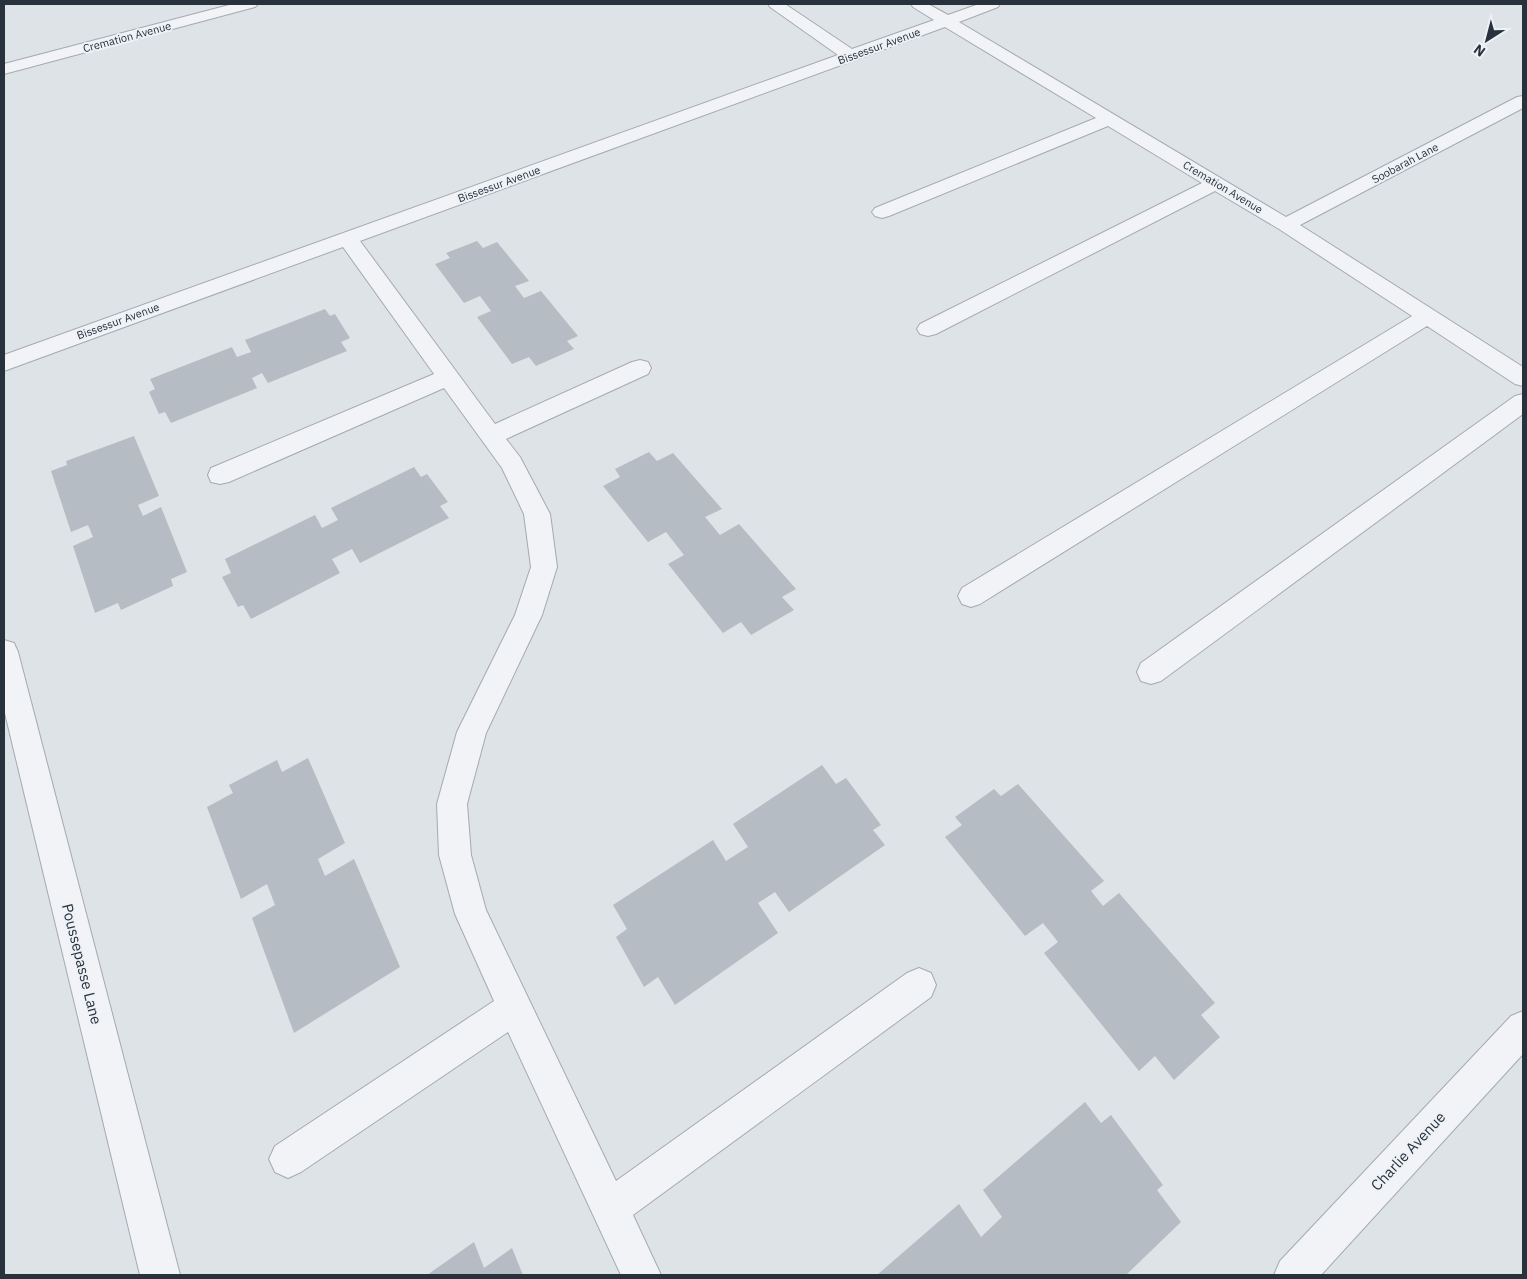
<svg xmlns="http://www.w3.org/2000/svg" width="1527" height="1279" viewBox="0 0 1527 1279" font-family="'IBM Plex Sans',sans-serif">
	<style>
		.building { fill: #b6bcc3 }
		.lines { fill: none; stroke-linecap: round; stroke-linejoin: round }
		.street-casing { stroke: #a4aab1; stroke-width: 2 }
		.street { fill: #f1f3f6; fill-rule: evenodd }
		.labels { text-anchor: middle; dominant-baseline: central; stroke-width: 4; stroke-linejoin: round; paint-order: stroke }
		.far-street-label { font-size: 11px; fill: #28323d; stroke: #eef1f5 }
		.near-street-label { font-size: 15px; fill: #28323d; stroke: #eef1f5 }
	</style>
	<rect width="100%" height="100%" fill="#dee3e7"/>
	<g class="building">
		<path d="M477,241L483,248L497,242L529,281L515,286L524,298L541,291L578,336L567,341L574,349L536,366L529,357L512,364L477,317L491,311L480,296L464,303L435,264L450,258L446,253Z"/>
		<path d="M325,309L330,316L335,314L350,338L341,342L347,351L268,383L262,373L252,378L257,388L171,423L165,412L159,414L149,392L155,389L150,379L232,347L237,357L251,352L245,340Z"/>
		<path d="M134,436L159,496L138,505L143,516L161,507L187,572L171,579L173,586L121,610L118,603L95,613L73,546L93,537L88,525L71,532L51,471L67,465L66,461Z"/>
		<path d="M649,452L657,461L673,453L722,509L705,517L720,535L739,524L796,589L782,597L794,610L751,635L741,622L723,633L668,564L684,555L666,532L648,542L603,486L620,477L615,469Z"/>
		<path d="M414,467L421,477L427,474L448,502L440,506L449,518L360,563L352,549L332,559L340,573L251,619L243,605L238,607L222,577L231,573L225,559L315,515L322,528L338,520L331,508Z"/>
		<path d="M308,758L345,843L318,859L325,876L354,859L400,967L294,1033L252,918L275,905L267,884L241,899L207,807L233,793L229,785L277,760L282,772Z"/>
		<path d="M822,765L836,784L846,778L881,825L873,830L885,845L789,912L775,892L758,903L778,933L675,1005L658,977L644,987L616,937L627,929L613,905L713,840L726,861L748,847L733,824Z"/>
		<path d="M1018,784L1104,881L1091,891L1103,906L1119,893L1215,1003L1201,1015L1220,1037L1174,1080L1155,1056L1139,1071L1044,953L1058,942L1043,923L1025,936L945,837L962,825L955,817L994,789L1001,796Z"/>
		<path d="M1085,1102L1101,1123L1111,1115L1163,1185L1157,1190L1181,1222L1126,1275H877L959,1204L981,1237L1002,1217L983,1190Z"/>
		<path d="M474,1242L484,1268L512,1248L523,1275H427Z"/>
	</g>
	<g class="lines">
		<defs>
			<g id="street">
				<path d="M233,4H258L255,7L4,74V64Z"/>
				<path d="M768,4H785L852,49L934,20L913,7L911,4H928L948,15L979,4H1000L998,7L959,22L1286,217L1517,97L1523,96V108L1300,225L1523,367V386L1515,384L1427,326L980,604L971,607L962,604L958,596L962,588L1412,316L1279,229L1215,191L936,334L928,336L920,334L917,329L920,324L1202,183L1108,126L889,216L882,218L875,216L872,212L875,208L1096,118L945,27L360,241L495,424L632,362L640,360L648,362L651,368L648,374L506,439L520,457L550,514L557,567L542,615L486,733L467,804L471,855L486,910L616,1181L907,973L919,968L931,973L936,985L931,997L633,1215L661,1275H621L508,1032L301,1172L288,1178L275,1172L269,1159L275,1146L494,1001L455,914L439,855L437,804L457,732L515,615L531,567L524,514L502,468L444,388L229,482L220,484L211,482L208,475L211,468L434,374L343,247L4,371V355L838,55L770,7Z"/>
				<path d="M1523,394V414L1161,681L1151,684L1141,681L1137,672L1141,663L1515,396Z"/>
				<path d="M4,640L14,643L18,652L180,1275H140L4,709Z"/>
				<path d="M1523,1011V1054L1321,1275H1274L1280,1261L1511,1016Z"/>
			</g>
		</defs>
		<use href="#street" class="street-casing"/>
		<use href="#street" class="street"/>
	</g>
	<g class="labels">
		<g class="far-street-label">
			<text transform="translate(127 37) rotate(-15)">Cremation Avenue</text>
			<text transform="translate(879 46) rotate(-20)">Bissessur Avenue</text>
			<text transform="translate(1405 163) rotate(-28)">Soobarah Lane</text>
			<text transform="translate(499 184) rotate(-20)">Bissessur Avenue</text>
			<text transform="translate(1223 187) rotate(31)">Cremation Avenue</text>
			<text transform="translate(118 321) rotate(-20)">Bissessur Avenue</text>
		</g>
		<g class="near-street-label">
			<text transform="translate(82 964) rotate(76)">Poussepasse Lane</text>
			<text transform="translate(1408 1151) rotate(-47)">Charlie Avenue</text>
		</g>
	</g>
	<rect width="1527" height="1279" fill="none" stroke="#28323d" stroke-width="10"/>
	<g transform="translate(1487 40) rotate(216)" stroke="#eef1f5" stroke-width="4" paint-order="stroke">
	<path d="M0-4L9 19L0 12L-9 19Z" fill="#28323d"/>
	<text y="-8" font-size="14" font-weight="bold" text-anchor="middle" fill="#28323d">N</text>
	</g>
</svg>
